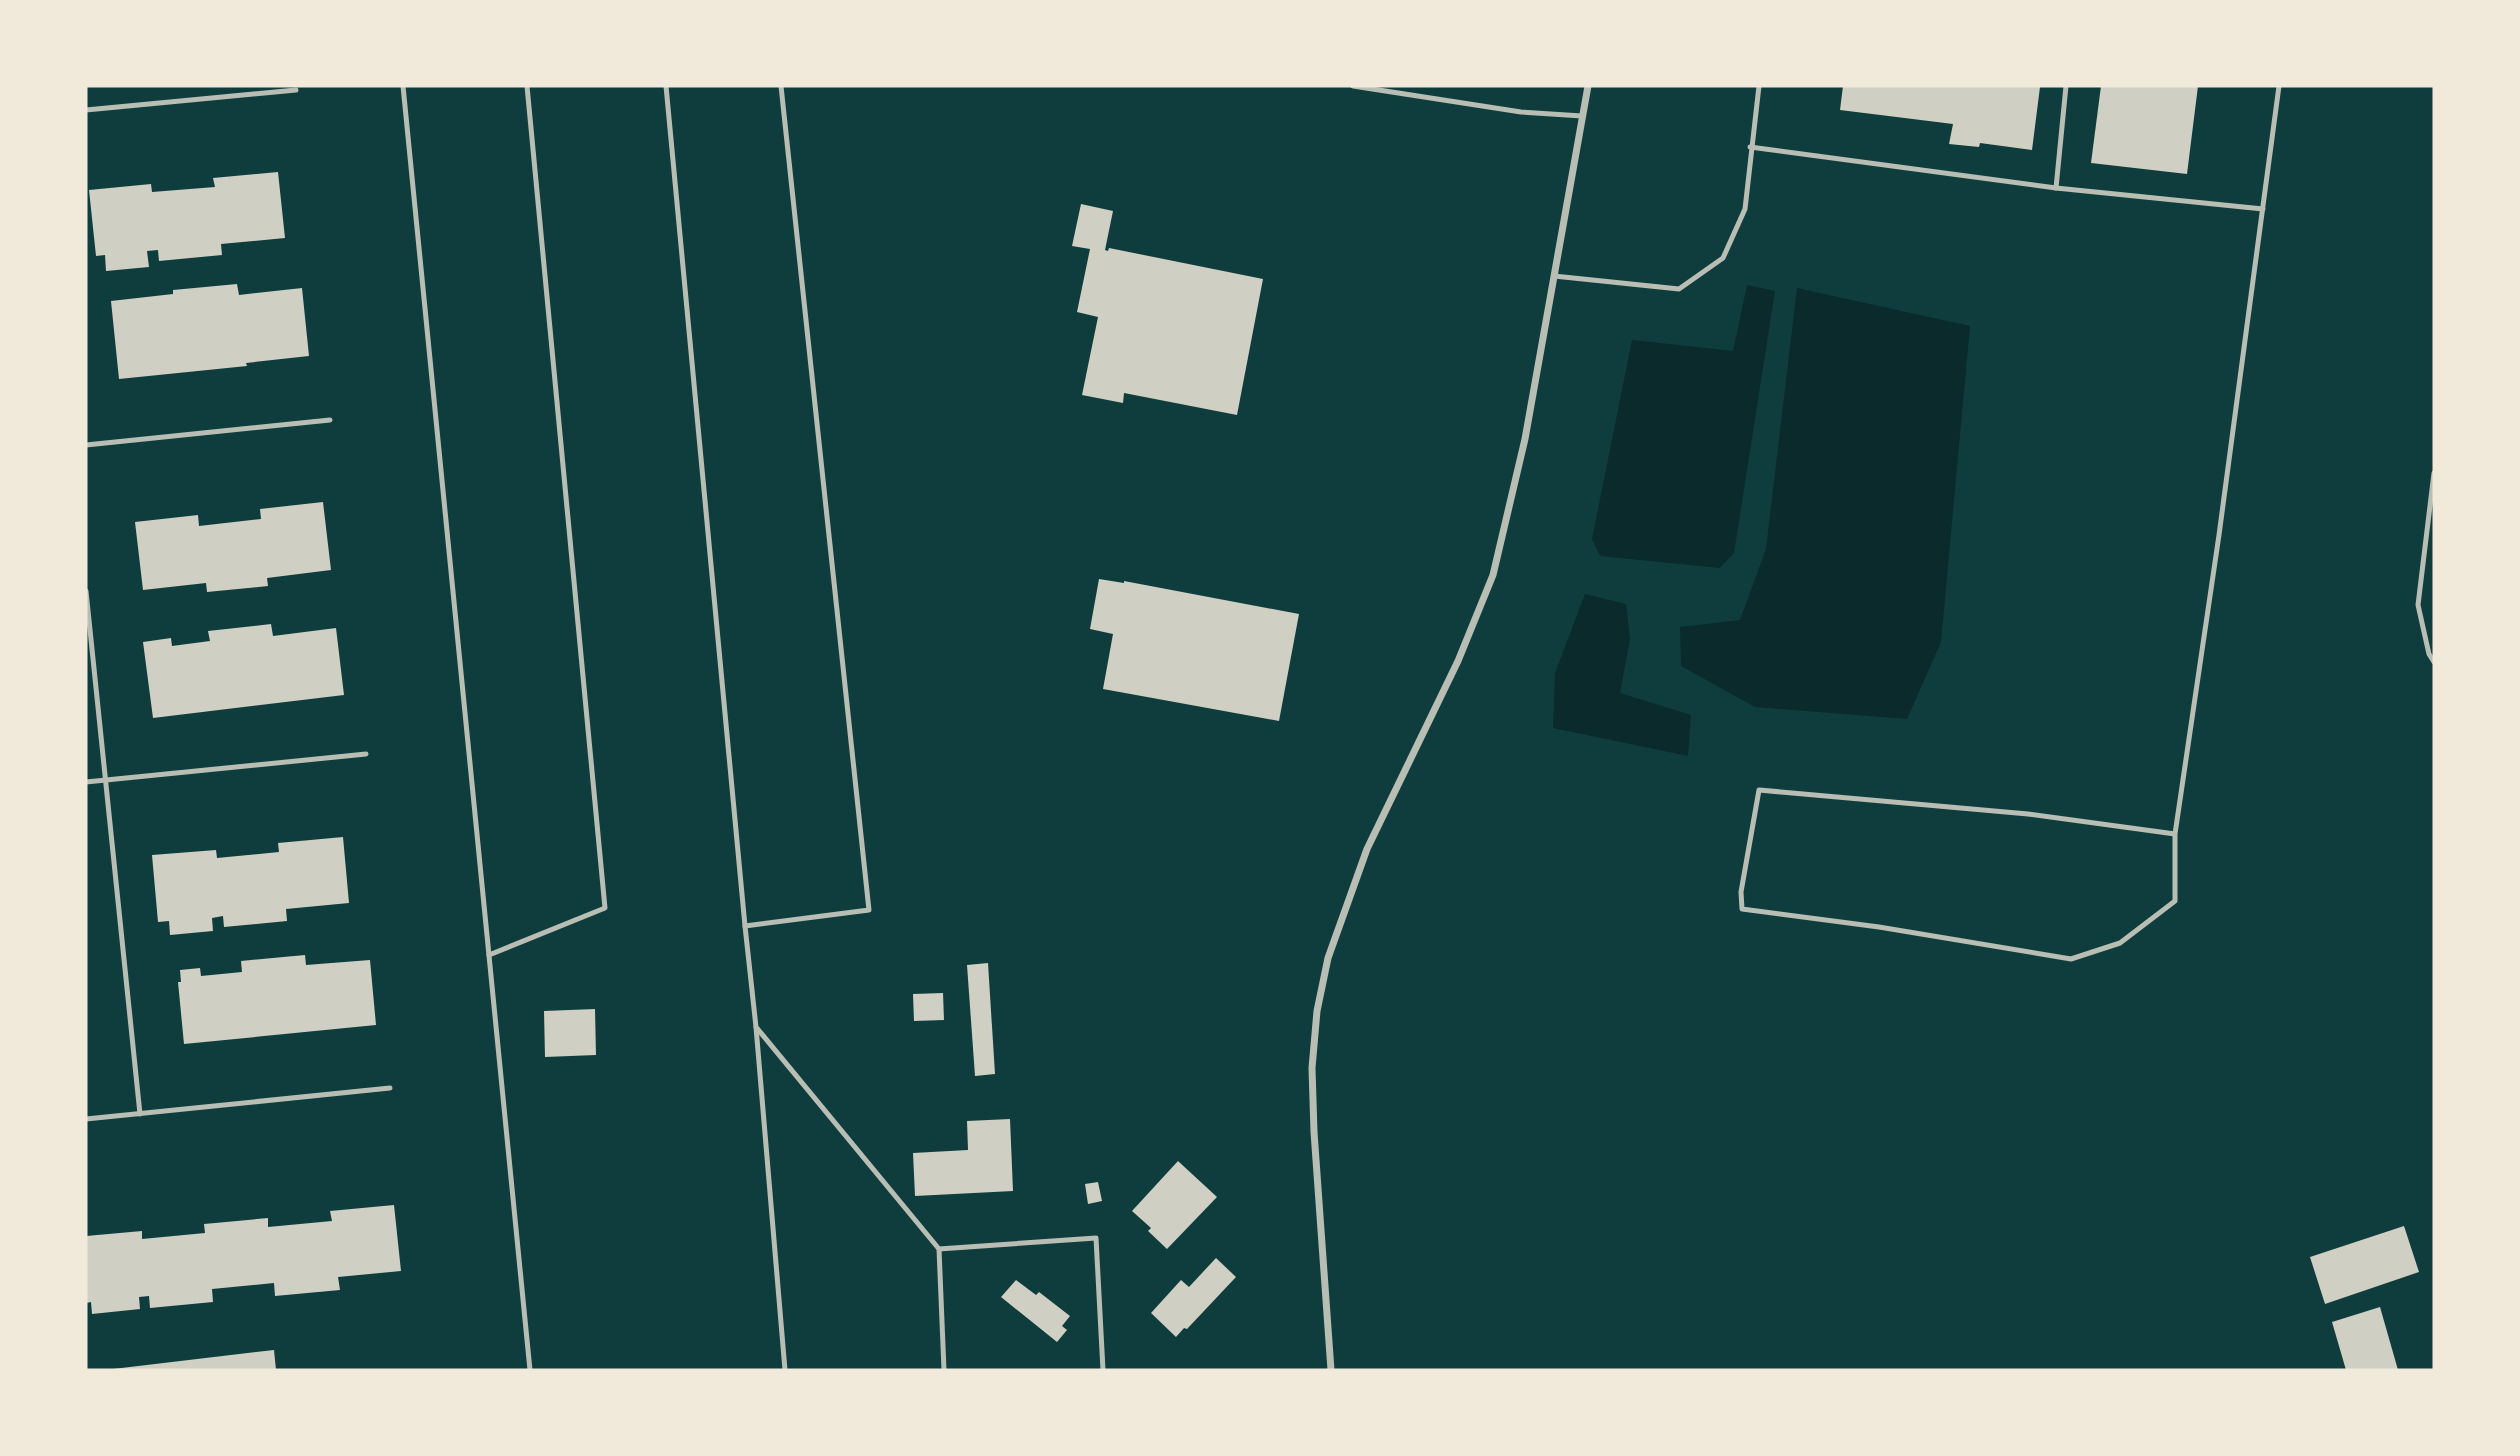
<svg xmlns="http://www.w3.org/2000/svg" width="2520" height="1456" viewBox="0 0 2520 1456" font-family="'Public Sans',sans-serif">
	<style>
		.water { fill: #0a2a2b }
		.building { fill: #cfcfc3 }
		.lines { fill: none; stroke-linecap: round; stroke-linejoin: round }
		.service { stroke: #b8beb3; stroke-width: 5 }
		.minor { stroke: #b8beb3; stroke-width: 7 }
	</style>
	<rect width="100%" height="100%" fill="#0f3d3e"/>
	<g class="water">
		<path d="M1747,285L1775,291L1734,553L1720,568L1600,556L1592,539L1632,340L1733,351Z"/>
		<path d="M1797,288L1970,326L1941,642L1907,719L1755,707L1681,666L1680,627L1740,620L1766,549Z"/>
		<path d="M1585,594L1626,604L1630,639L1620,693L1691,715L1688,756L1553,728L1555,673Z"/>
	</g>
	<g class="building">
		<path d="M1843,86L2040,87L2032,150L1980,143L1979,147L1949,144L1953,124L1840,110Z"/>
		<path d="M2101,86H2198L2187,174L2091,163Z"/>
		<path d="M278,172L285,238L221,244L222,255L159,261L158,250L147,251L149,267L106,271L105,255L96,256L89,190L151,184L152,192L215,187L213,178Z"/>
		<path d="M1081,204L1113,211L1105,250L1108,251L1109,248L1263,279L1237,415L1124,393L1123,403L1082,395L1098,317L1077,312L1090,249L1072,246Z"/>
		<path d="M237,284L239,295L302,288L309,356L246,363L247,366L119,379L111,301L173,294V290Z"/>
		<path d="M323,502L331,570L267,578L268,586L207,592L206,583L143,590L135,522L198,515L199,526L261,519L260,509Z"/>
		<path d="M1099,579L1124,583V581L1299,614L1279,721L1103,689L1113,634L1090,629Z"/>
		<path d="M271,624L273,636L336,628L344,695L153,718L143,642L171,638L172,646L210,641L208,631Z"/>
		<path d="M343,837L349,903L286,909L287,921L224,927L223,916L212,918L213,931L170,935L169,921L158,922L152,855L216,850L217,858L279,852L278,843Z"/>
		<path d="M305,955L306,965L370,960L376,1025L184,1044L178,982H181L180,970L200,968L201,976L242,972L241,961Z"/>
		<path d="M988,963L995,1074L975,1076L967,965Z"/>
		<path d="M943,993L944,1020L914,1021L913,994Z"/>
		<path d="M595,1009L596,1055L545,1057L544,1011Z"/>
		<path d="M1010,1119L1013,1191L915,1196L913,1153L968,1150L967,1121Z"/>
		<path d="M1178,1161L1217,1197L1167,1249L1148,1231L1151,1228L1132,1211Z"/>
		<path d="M1098,1182L1102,1201L1088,1204L1085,1184Z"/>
		<path d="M394,1205L401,1271L338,1277L340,1290L275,1296L274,1283L212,1289L213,1302L150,1308L149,1296L139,1297L140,1309L92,1314L91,1302L86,1303V1236L142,1231V1239L205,1233L204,1224L268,1218V1227L332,1221L330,1211Z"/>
		<path d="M2404,1226L2419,1272L2325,1304L2310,1257Z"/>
		<path d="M1216,1258L1236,1277L1187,1329L1184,1328L1176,1337L1151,1313L1181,1280L1189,1287Z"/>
		<path d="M1016,1280L1036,1295L1039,1292L1070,1316L1062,1326L1067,1330L1057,1342L1001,1297Z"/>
		<path d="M2380,1307L2398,1370H2346L2332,1322Z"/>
		<path d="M274,1350L276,1370H113V1369Z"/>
	</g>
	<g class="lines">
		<g class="service">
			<path d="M403,86L530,1370"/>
			<path d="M666,86L745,926"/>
			<path d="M781,86L869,910L745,926L756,1027L939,1249L944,1370"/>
			<path d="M1353,86L1521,112L1582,116"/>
			<path d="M86,110L296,90"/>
			<path d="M1750,147L2056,188L2263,209"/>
			<path d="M2056,188L2066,86"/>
			<path d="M1554,276L1679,289L1723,258L1745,209L1759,86"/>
			<path d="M86,445L330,420"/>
			<path d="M2434,473L2418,605L2429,654L2434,662"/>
			<path d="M86,591L140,1114"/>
			<path d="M86,782L366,754"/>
			<path d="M2175,834L2028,814L1759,790L1741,892L1742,909L1879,927L2071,959L2120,943L2175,901V834L2219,535L2279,86"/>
			<path d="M489,955L605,908L527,86"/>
			<path d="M756,1027L785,1370"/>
			<path d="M86,1119L390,1088"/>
			<path d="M939,1249L1096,1238L1103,1370"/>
		</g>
		<path class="minor" d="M1331,1370L1314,1132L1312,1068L1317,1011L1328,958L1367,849L1458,661L1493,575L1525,439L1588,86"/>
	</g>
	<rect width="2520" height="1456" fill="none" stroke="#f1e9da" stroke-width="175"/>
</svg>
